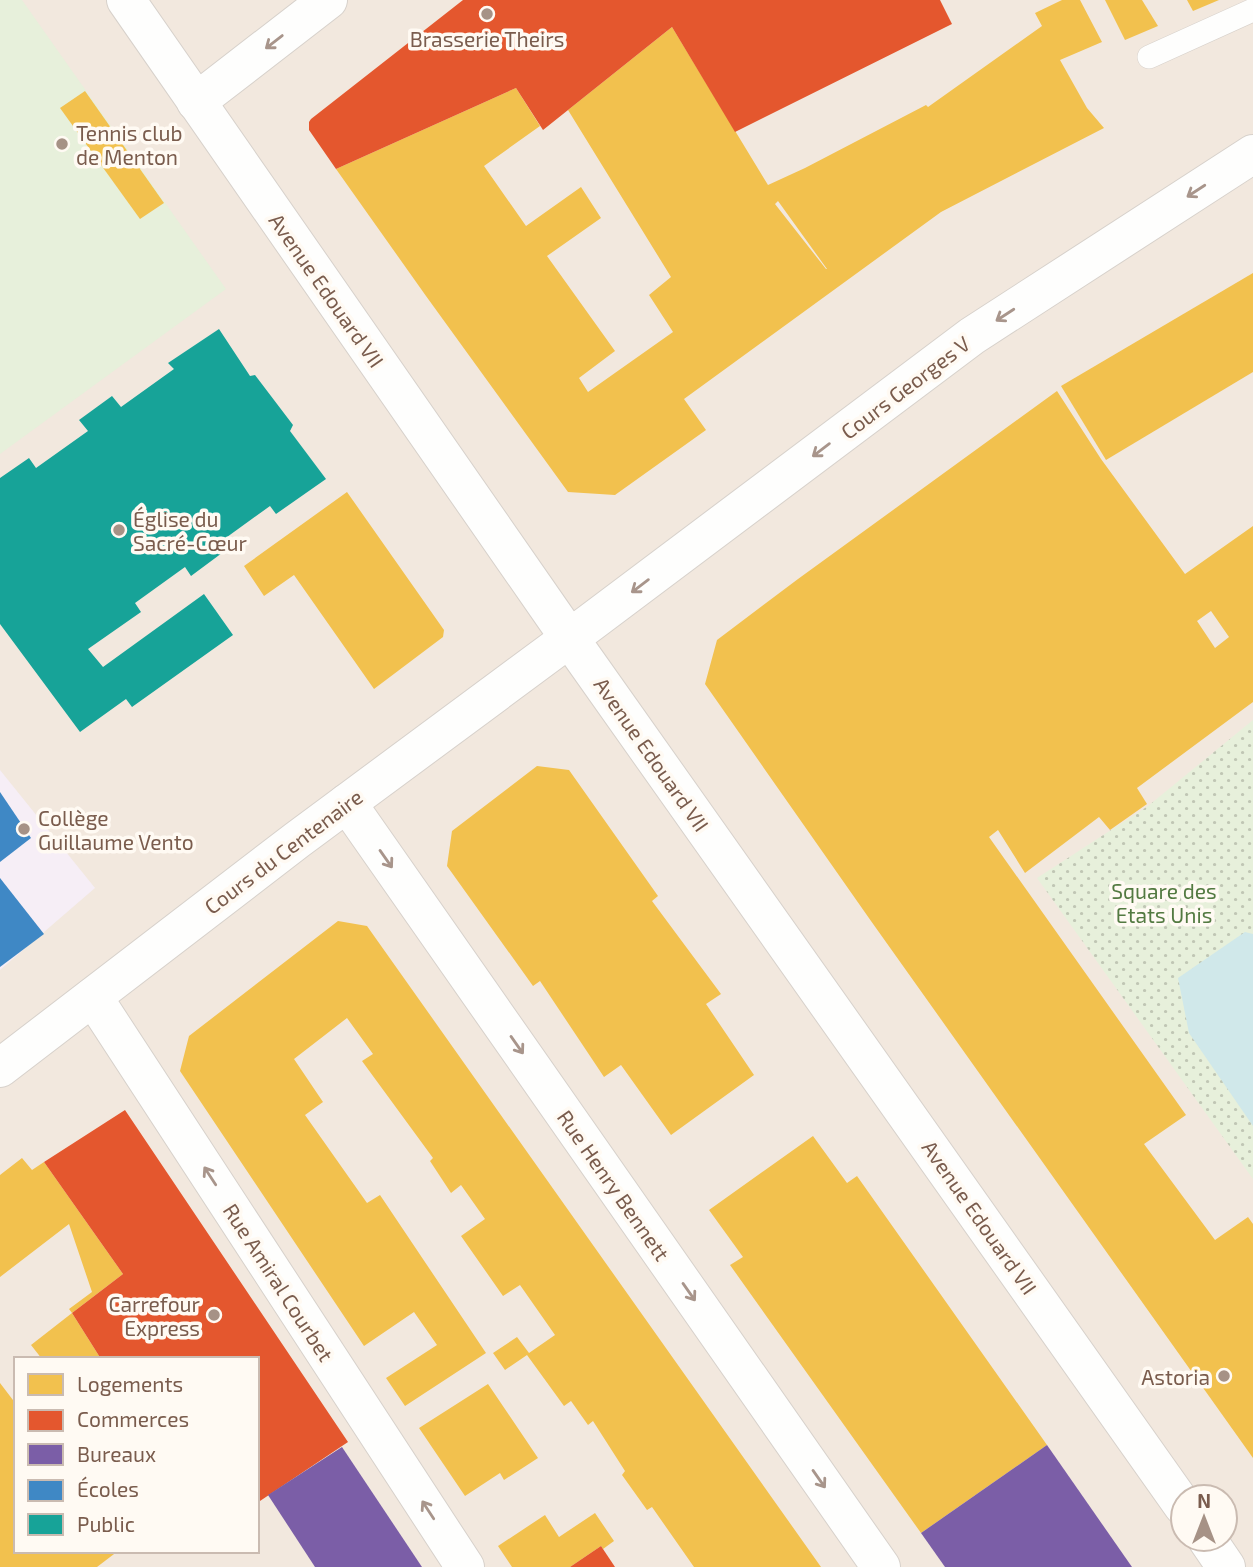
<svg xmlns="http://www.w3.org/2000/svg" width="1253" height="1567" viewBox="0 0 1253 1567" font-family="'Exo 2',sans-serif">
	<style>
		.residential { fill: #f2e8de; fill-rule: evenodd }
		.education { fill: #f6eef6 }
		.grass { fill: #e7f0db }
		.park { fill: url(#park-dots) }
		.water { fill: #d0e8ea }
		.homes { fill: #f2c14e; fill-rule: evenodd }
		.shops { fill: #e4572e }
		.offices { fill: #7b5ea7 }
		.schools { fill: #3f88c5 }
		.public { fill: #17a398 }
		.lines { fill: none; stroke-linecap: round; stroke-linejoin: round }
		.service-casing { stroke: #d7d1cb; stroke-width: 24 }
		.minor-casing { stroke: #d7d1cb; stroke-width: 40 }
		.service { stroke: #fefefd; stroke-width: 23 }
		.minor { stroke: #fefefd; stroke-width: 38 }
		.oneway { stroke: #a8958b }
		.poi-dot { fill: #a69286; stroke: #fffaf3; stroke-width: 2.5 }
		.labels { text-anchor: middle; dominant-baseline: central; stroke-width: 7; stroke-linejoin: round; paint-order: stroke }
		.poi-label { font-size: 21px; fill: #7a5c4d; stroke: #fffaf3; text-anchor: start }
		.street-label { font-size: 21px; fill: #7a5c4d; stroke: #fffaf3 }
		.park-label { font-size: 21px; fill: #537a41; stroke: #fffaf3 }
	</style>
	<defs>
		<pattern id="park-dots" width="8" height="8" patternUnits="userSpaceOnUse" patternTransform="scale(1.75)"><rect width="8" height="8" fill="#e7f0db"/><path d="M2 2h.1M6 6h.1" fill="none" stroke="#c0c6b4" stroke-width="1.8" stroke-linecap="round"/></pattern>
	</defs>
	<rect width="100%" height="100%" fill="#f9f5f0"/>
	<path class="residential" d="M0,0H1253V1567H0ZM16,1359H257V1551H16ZM1183,1497H1225V1539H1183Z"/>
	<path class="education" d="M0,770L95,888L0,970Z"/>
	<path class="grass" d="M0,0H22L226,289L0,454Z"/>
	<path class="park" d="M1253,720V1179L1037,878L1148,806Z"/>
	<path class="water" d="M1245,932L1253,934V1126L1189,1033L1178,978Z"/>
	<g class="homes">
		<path d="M1062,0H1080L1102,42L1060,60L1087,108L1104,128L941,212L684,399L706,430L615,495L568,492L426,296L336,169L516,88L540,126L484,166L526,226L581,187L601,218L547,256L615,351L579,378L588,392L673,332L649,295L671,277L568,110L672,27L768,185L805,168L926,105L928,107L1042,26L1035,13ZM778,201L827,269H826L775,204Z"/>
		<path d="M1105,0H1142L1158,26L1125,40Z"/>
		<path d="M1187,0H1219L1193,11Z"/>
		<path d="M85,91L164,203L140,219L60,108Z"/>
		<path d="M1253,273V372L1106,460L1061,386Z"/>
		<path d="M1057,391L1101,459L1185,574L1253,526V702L1137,788L1147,804L1110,830L1099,817L1025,873L998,830L989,837L1186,1115L1144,1144L1215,1240L1248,1217L1253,1224V1458L871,921L705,684L717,640L798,579ZM1211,611L1229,637L1215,648L1197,621Z"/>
		<path d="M347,492L444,630L443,637L374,689L294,575L264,596L244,566Z"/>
		<path d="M537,766L569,770L658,896L652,901L721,994L706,1004L754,1075L671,1135L621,1065L604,1077L540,981L533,986L447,866L452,831Z"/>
		<path d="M338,921L367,926L821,1567H694L652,1507L647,1510L622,1475L625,1471L593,1421L588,1425L571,1401L564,1406L527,1355L505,1370L493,1353L517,1337L529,1353L555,1335L520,1285L503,1296L461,1236L485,1219L461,1185L451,1193L430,1161L433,1158L362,1061L373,1054L347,1018L294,1059L323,1102L305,1115L367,1203L380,1195L486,1353L405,1406L386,1378L437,1345L414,1312L364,1346L180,1071L189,1036Z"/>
		<path d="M813,1136L847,1183L857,1176L1047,1445L921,1533L730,1265L743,1257L709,1210Z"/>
		<path d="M22,1158L32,1170L44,1162L123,1274L72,1313L69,1309L92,1292L69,1224L0,1277V1175Z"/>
		<path d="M72,1313L101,1359H42L31,1345Z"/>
		<path d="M0,1383L16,1404V1551H118L97,1567H0Z"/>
		<path d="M488,1384L538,1458L504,1480L500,1473L465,1496L419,1428Z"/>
		<path d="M595,1513L614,1541L603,1549L601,1546L570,1567H512L498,1546L545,1515L559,1537Z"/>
	</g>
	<g class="shops">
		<path d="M463,0H940L952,24L735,132L672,27L543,130L516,88L336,169L309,130V122L311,119Z"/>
		<path d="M125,1110L348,1442L257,1503V1359H101L72,1313L123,1274L44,1162Z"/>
		<path d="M601,1546L615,1567H570Z"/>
	</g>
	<g class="offices">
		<path d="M1047,1445L1132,1567H945L921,1533Z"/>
		<path d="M342,1447L422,1567H315L268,1495Z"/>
	</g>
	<g class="schools">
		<path d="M0,792L31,838L0,862Z"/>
		<path d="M0,878L44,934L0,967Z"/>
	</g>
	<path class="public" d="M219,329L250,376L255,375L293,425L290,431L326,479L276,514L270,506L216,545L222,553L191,576L185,567L135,603L141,612L88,649L103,667L204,594L233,635L132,707L126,699L80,732L0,624V478L29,458L36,468L88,431L79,420L112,396L121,407L174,369L168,363Z"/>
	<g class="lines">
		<defs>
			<path id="service" d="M1149,57L1253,10"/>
			<g id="minor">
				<path d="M126,0L570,639L1183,1506"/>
				<path d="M196,102L328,0"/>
				<path d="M347,803L881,1567"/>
				<path d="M93,997L465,1567"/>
				<path d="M0,1068L297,840L590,623L972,336L1253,154"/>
				<path d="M1207,1539L1226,1567"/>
			</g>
		</defs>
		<use href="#service" class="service-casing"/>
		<use href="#minor" class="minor-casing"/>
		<use href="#service" class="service"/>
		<use href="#minor" class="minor"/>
	</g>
	<defs><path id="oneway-shaft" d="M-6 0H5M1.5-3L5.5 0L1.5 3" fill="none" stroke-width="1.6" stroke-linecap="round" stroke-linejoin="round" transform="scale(1.75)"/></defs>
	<g class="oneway">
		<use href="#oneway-shaft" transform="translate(274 42) rotate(142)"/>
		<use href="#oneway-shaft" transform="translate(1196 191) rotate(147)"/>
		<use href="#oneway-shaft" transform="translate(1005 315) rotate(147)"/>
		<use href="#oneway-shaft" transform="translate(821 450) rotate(143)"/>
		<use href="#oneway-shaft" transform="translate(640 586) rotate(143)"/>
		<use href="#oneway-shaft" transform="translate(386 859) rotate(55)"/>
		<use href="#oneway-shaft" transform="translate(517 1045) rotate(55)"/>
		<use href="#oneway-shaft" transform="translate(210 1176) rotate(-123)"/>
		<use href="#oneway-shaft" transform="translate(689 1292) rotate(55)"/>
		<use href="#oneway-shaft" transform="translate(819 1479) rotate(55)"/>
		<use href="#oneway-shaft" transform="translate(428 1510) rotate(-123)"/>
	</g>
	<g class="poi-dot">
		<circle cx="487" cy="14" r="7"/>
		<circle cx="62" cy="144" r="7"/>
		<circle cx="119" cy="530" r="7"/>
		<circle cx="24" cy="829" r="7"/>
		<circle cx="214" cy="1315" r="7"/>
		<circle cx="1224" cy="1376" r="7"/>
	</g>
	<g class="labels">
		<g class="poi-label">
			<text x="487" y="38" text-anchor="middle">Brasserie Theirs</text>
			<text x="76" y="132">Tennis club<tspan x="76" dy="24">de Menton</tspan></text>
			<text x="133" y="518">Église du<tspan x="133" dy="24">Sacré-Cœur</tspan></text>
			<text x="38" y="817">Collège<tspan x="38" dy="24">Guillaume Vento</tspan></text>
			<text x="200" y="1303" text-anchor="end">Carrefour<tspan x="200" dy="24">Express</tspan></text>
			<text x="1210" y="1376" text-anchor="end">Astoria</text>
		</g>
		<g class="street-label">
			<text transform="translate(327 290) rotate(55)">Avenue Edouard VII</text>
			<text transform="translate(905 387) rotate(-37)">Cours Georges V</text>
			<text transform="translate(652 754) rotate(55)">Avenue Edouard VII</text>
			<text transform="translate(283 851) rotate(-37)">Cours du Centenaire</text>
			<text transform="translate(614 1185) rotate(55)">Rue Henry Bennett</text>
			<text transform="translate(980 1217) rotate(55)">Avenue Edouard VII</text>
			<text transform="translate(279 1282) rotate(57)">Rue Amiral Courbet</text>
		</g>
		<g class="park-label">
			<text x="1164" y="890">Square des<tspan x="1164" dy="24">Etats Unis</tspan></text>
		</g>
	</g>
	<rect x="14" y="1357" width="245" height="196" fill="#fffaf3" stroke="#cabbb1" stroke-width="2"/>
	<rect x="28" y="1374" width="35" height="21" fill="#f2c14e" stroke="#cabbb1" stroke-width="2"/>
	<text x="77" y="1392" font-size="21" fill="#7a5c4d">Logements</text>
	<rect x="28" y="1410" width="35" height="21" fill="#e4572e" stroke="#cabbb1" stroke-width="2"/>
	<text x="77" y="1427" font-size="21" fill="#7a5c4d">Commerces</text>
	<rect x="28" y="1444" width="35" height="21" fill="#7b5ea7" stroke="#cabbb1" stroke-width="2"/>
	<text x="77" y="1462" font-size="21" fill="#7a5c4d">Bureaux</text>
	<rect x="28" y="1480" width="35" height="21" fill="#3f88c5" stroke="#cabbb1" stroke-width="2"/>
	<text x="77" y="1497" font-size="21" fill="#7a5c4d">Écoles</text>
	<rect x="28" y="1514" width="35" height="21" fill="#17a398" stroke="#cabbb1" stroke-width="2"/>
	<text x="77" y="1532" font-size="21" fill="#7a5c4d">Public</text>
	<g transform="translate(1204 1518)"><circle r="33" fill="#fffaf3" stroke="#cabbb1" stroke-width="2"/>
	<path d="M0-5L12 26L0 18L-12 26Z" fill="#a69286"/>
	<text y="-10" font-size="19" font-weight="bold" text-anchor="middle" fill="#7a5c4d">N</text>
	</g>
</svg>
